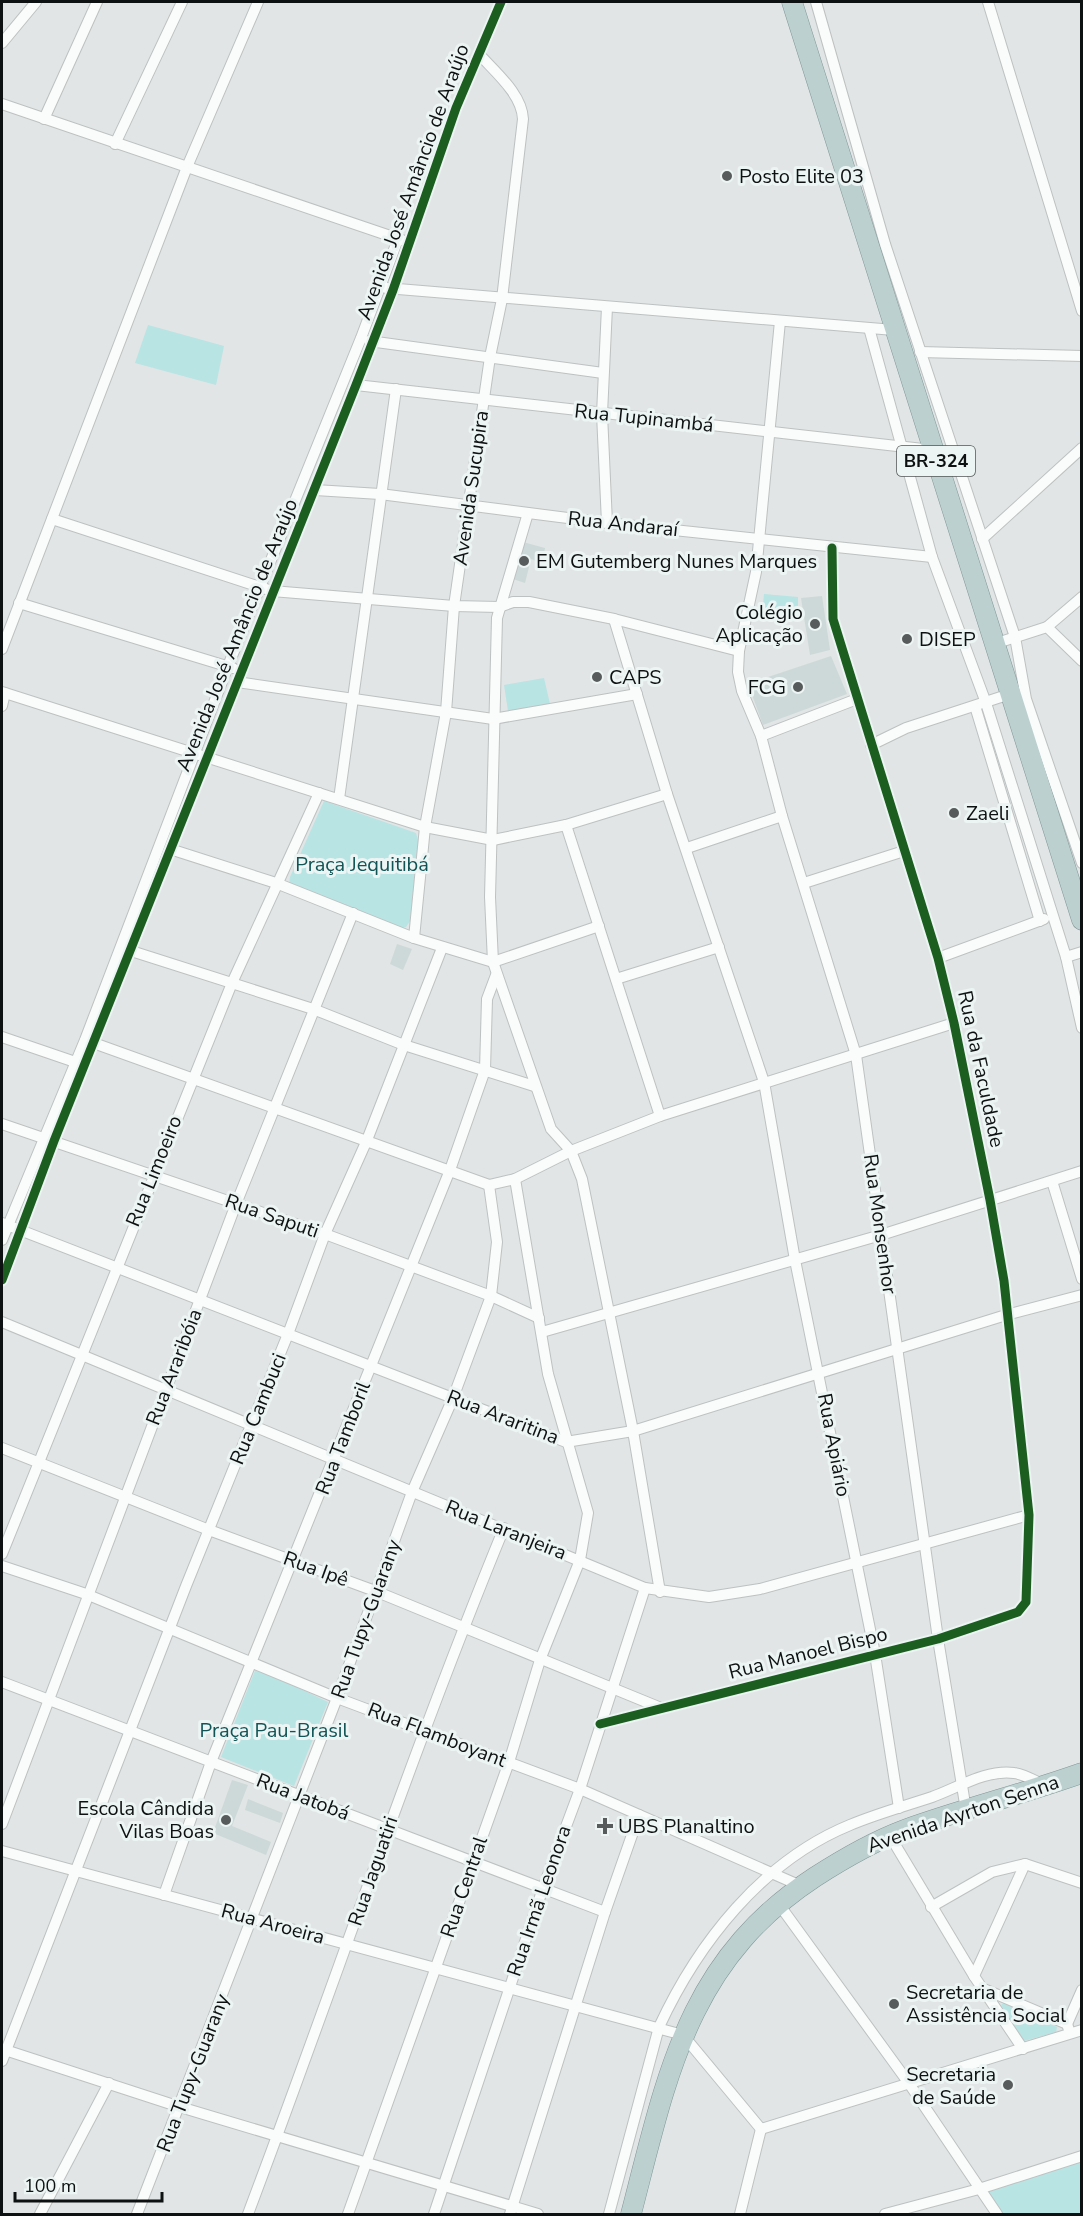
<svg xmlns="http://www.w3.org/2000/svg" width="1083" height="2216" viewBox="0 0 1083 2216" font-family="'Nunito Sans',sans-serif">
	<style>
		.built { fill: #cdd9d8 }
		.green { fill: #b8e4e3 }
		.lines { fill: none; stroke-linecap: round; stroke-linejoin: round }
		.street-casing { stroke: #bec1c1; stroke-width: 12 }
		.highway-casing { stroke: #829797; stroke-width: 21 }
		.street { stroke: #fafbfb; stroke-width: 10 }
		.highway { stroke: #bcd0d0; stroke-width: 20 }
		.cycleway-casing { stroke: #ecf4f4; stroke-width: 13 }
		.cycleway { stroke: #1b5e20; stroke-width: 9 }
		.poi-dot { fill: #585b5b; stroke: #ecf4f4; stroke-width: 2 }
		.labels { text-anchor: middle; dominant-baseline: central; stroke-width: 6; stroke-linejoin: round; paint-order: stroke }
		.shield { fill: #ecf4f4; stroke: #515555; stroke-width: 1.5 }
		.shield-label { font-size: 18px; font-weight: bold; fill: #0e1111 }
		.poi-label { font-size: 20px; fill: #0e1111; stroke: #ecf4f4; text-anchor: start }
		.street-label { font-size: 20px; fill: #0e1111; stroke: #ecf4f4 }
		.park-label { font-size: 20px; fill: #115455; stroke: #ecf4f4 }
	</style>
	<rect width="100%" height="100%" fill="#e1e5e5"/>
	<g class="built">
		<path d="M523,542L545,548L542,563L531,559L525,583L513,579Z"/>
		<path d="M822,596L830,650L810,655L801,598Z"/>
		<path d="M831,656L847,694L763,725L751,692L753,682Z"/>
		<path d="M397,944L412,949L403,970L390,964Z"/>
		<path d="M232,1780L248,1785L232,1826L271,1842L266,1855L213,1833Z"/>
		<path d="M248,1799L283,1813L280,1823L245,1810Z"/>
	</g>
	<g class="green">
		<path d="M148,325L224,346L216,385L135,363Z"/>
		<path d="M764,594L798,597V620L762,617Z"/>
		<path d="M544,678L550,704L508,711L504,685Z"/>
		<path d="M324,801L416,833L418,840L410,921L406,927L402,928L289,885L290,877Z"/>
		<path d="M256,1668L328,1702L294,1786L221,1757Z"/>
		<path d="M1004,2003L1057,2027L1056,2032L1024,2041L1001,2005Z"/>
		<path d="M1081,2160V2214H1002L986,2191Z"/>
	</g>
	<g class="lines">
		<defs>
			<g id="street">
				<path d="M816,2L885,244L1015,637L1026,699L1082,863"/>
				<path d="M988,2L1082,311"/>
				<path d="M2,43L36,2"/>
				<path d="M2,104L402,240"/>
				<path d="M44,119L97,2"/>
				<path d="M115,144L182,2"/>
				<path d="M386,288L894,330"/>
				<path d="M607,307L602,414L607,523"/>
				<path d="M780,321L756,572L739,651L738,672L742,691L761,736L782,816L856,1055L938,1639L966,1810"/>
				<path d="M869,328L932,557L986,703L1066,957L1082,1028"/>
				<path d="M369,341L603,373"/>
				<path d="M920,352L1082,356"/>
				<path d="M356,385L932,450"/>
				<path d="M315,490L380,494L607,523L932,557"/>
				<path d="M528,513L497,618L490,897L493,962L551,1129L571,1151L582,1179L633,1431L660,1592"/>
				<path d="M52,519L272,591L454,606L499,607L513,602H529L614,619L739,651"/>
				<path d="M982,539L1082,448"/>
				<path d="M19,603L233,668"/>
				<path d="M614,619L667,794L764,1082L795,1260L875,1654L899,1808"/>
				<path d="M1047,627L1082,597"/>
				<path d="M994,644L1047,627L1082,661"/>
				<path d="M2,649L187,167L258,2"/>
				<path d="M237,682L493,719L637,694"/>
				<path d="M2,692L425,827L493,840L566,825L667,794"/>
				<path d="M2,706L5,693"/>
				<path d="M975,706L1040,921"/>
				<path d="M761,736L857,699"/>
				<path d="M871,745L906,728L1010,694"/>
				<path d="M339,799L396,389"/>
				<path d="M566,825L660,1116"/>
				<path d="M687,848L782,816"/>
				<path d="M170,849L276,883L414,938L493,962L599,926"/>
				<path d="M804,883L904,851"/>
				<path d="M414,938L425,827L446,712L454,606L490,357L502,299L523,119C522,94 495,72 479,54"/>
				<path d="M125,949L313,1009L404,1045L534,1086"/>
				<path d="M1066,957L1082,952"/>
				<path d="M938,958L1044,919"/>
				<path d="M616,979L719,947"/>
				<path d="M2,1037L81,1064"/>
				<path d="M88,1041L489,1185"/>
				<path d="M2,1124L325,1234L491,1296L539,1318"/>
				<path d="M1052,1181L1082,1279"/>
				<path d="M489,1185L515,1179L571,1151L660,1116L954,1023"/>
				<path d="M2,1223L566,1442L633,1431L1006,1315L1082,1295"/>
				<path d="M2,1240L85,1040L228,666L361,338L398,239"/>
				<path d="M2,1280L54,1141L356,385L393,290L456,108L501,2"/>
				<path d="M2,1322L645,1588L709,1597L760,1589L1029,1515"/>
				<path d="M542,1332L881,1235L1082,1171"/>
				<path d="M2,1448L209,1530L375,1591L661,1708"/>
				<path d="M2,1554L232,983L319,793"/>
				<path d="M2,1566L86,1594L337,1698L580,1789L801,1886"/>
				<path d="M2,1682L605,1912"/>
				<path d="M600,1724L938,1639L1018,1612L1026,1602L1029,1515L1004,1281L990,1200L954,1023L938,958L833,619L832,548"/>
				<path d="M2,1824L236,1204L353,913"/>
				<path d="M890,1836L974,1976L1023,2049"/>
				<path d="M2,1851L683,2035L761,2129"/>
				<path d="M164,1895L211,1762L450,1170L485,1070L487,999L496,975"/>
				<path d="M778,1903L908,2082L997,2214"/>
				<path d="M931,1907L992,1872L1025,1864"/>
				<path d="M974,1976L1025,1864L1082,1883"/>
				<path d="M984,1989L1067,2024L1070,2033"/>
				<path d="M1067,2024L1082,1990"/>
				<path d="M2,2049L180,2107L538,2214"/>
				<path d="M2,2061L186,1586L288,1334L325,1234L367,1140L442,948"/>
				<path d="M761,2129L1082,2030"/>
				<path d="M40,2214L109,2083"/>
				<path d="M137,2214L337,1698L412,1492L453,1398L491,1296L497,1242L489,1185"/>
				<path d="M248,2214C334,1986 411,1754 504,1528"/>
				<path d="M348,2214L509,1762L540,1660L580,1560L588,1513L548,1374L515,1179"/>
				<path d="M434,2214L543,1888L580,1789L645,1588"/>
				<path d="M510,2214L605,1912L639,1815"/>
				<path d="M609,2214L659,2027C698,1943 762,1861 850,1825C876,1814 905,1806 932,1797C957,1788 987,1769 1014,1773C1024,1774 1035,1781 1044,1785"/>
				<path d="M740,2214L761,2129"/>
				<path d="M885,2214L979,2189L1082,2156"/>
			</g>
			<g id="highway">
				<path d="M792,2L1082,920"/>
				<path d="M631,2214C667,2076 687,1961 815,1877C843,1859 872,1842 904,1830C962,1809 1023,1794 1082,1773"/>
			</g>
		</defs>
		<use href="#street" class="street-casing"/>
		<use href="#highway" class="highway-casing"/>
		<use href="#street" class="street"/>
		<use href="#highway" class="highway"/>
		<defs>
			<g id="cycleway">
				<path d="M2,1280L54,1141L356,385L393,290L456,108L501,2"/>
				<path d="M600,1724L938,1639L1018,1612L1026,1602L1029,1515L1004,1281L990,1200L954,1023L938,958L833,619L832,548"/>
			</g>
		</defs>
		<use href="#cycleway" class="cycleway-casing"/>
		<use href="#cycleway" class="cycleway"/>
	</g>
	<g class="poi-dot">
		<circle cx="727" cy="176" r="6"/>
		<circle cx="524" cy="561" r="6"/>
		<circle cx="815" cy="624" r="6"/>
		<circle cx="907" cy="639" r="6"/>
		<circle cx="597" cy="677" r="6"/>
		<circle cx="798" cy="687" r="6"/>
		<circle cx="954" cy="813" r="6"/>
		<circle cx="226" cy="1820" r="6"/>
		<path d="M602 1817h6v6h6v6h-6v6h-6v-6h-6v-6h6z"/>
		<circle cx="894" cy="2004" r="6"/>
		<circle cx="1008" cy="2085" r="6"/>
	</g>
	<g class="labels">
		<rect class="shield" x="897" y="446" width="78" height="30" rx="4.5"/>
		<g class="shield-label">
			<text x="936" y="461">BR-324</text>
		</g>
		<g class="poi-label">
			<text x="739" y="176">Posto Elite 03</text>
			<text x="536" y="561">EM Gutemberg Nunes Marques</text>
			<text x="803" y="612" text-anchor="end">Colégio<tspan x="803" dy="23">Aplicação</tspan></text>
			<text x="919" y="639">DISEP</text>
			<text x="609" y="677">CAPS</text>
			<text x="786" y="687" text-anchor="end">FCG</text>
			<text x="966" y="813">Zaeli</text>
			<text x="214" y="1808" text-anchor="end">Escola Cândida<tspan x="214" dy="23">Vilas Boas</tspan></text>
			<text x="618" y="1826">UBS Planaltino</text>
			<text x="906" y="1992">Secretaria de<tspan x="906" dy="23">Assistência Social</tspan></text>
			<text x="996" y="2074" text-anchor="end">Secretaria<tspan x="996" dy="23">de Saúde</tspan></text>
		</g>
		<g class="street-label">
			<text transform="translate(413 182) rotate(-70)">Avenida José Amâncio de Araújo</text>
			<text transform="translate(644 418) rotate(6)">Rua Tupinambá</text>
			<text transform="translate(471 488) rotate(-82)">Avenida Sucupira</text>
			<text transform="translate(623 524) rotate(6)">Rua Andaraí</text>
			<text transform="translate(237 635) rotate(-68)">Avenida José Amâncio de Araújo</text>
			<text transform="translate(981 1069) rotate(78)">Rua da Faculdade</text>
			<text transform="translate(154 1171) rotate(-68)">Rua Limoeiro</text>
			<text transform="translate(272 1216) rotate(19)">Rua Saputi</text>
			<text transform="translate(880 1224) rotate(82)">Rua Monsenhor</text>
			<text transform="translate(174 1367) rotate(-69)">Rua Araribóia</text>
			<text transform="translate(258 1409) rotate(-68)">Rua Cambuci</text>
			<text transform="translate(503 1417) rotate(21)">Rua Araritina</text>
			<text transform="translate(343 1438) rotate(-69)">Rua Tamboril</text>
			<text transform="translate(834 1445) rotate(79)">Rua Apiário</text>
			<text transform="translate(506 1530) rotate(22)">Rua Laranjeira</text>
			<text transform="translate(316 1569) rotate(20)">Rua Ipê</text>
			<text transform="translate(366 1619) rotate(-70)">Rua Tupy-Guarany</text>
			<text transform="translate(808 1653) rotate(-14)">Rua Manoel Bispo</text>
			<text transform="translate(437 1735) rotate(21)">Rua Flamboyant</text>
			<text transform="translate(303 1797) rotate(21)">Rua Jatobá</text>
			<text transform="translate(963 1814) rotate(-19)">Avenida Ayrton Senna</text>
			<text transform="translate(373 1871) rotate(-71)">Rua Jaguatiri</text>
			<text transform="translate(464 1887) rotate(-71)">Rua Central</text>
			<text transform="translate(539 1901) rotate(-71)">Rua Irmã Leonora</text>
			<text transform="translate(273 1924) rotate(15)">Rua Aroeira</text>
			<text transform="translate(193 2073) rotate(-69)">Rua Tupy-Guarany</text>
		</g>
		<g class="park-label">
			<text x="362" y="864">Praça Jequitibá</text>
			<text x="274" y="1730">Praça Pau-Brasil</text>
		</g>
	</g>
	<rect width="1083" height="2216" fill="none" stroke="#0e1111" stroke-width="6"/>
	<path d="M15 2192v9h147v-9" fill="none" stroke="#0e1111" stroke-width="3"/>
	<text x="24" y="2192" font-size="18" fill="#0e1111" stroke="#ecf4f4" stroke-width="4.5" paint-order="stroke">100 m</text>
</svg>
